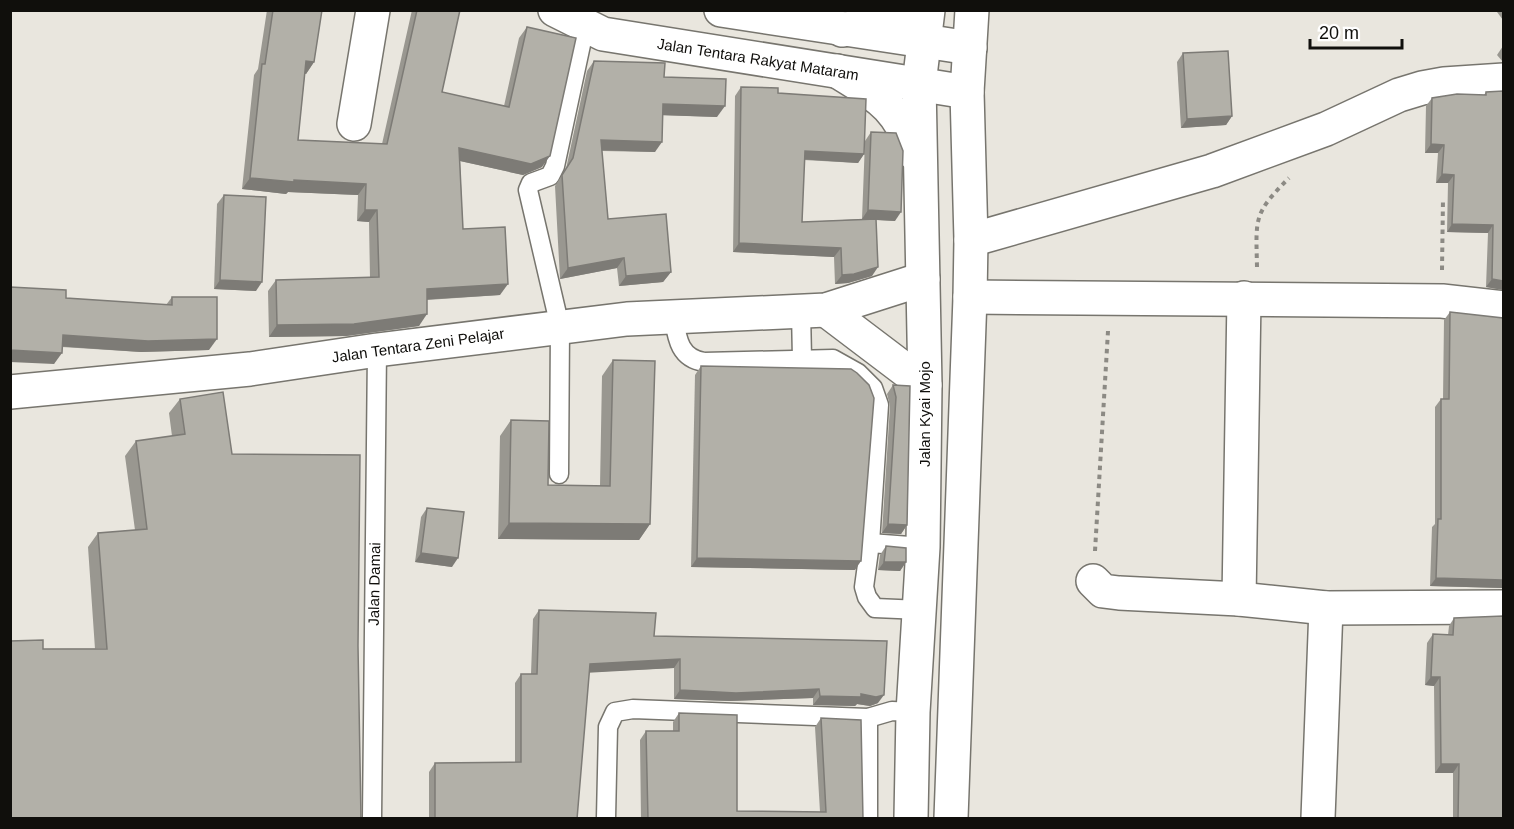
<svg xmlns="http://www.w3.org/2000/svg" width="1514" height="829" viewBox="0 0 1514 829" font-family="Helvetica,sans-serif">
	<style>
		.lines { fill: none; stroke-linecap: round; stroke-linejoin: round }
		.lane-casing { stroke: #77756e; stroke-width: 21 }
		.street-casing { stroke: #77756e; stroke-width: 36 }
		.secondary-casing { stroke: #77756e; stroke-width: 36 }
		.primary-casing { stroke: #77756e; stroke-width: 36 }
		.path { stroke: #8c8a84; stroke-width: 4; stroke-dasharray: 4.5 4.5; stroke-linecap: butt }
		.lane { stroke: #fff; stroke-width: 18 }
		.street { stroke: #fff; stroke-width: 33 }
		.secondary { stroke: #fff; stroke-width: 33 }
		.primary { stroke: #fff; stroke-width: 33 }
		.wall { fill: #999790 }
		.shaded-wall { fill: #7d7b76 }
		.building { fill: #b2b0a8; stroke: #7d7b76; stroke-width: 1.5 }
		.labels { text-anchor: middle; dominant-baseline: central; stroke-width: 5; stroke-linejoin: round; paint-order: stroke }
		.street-label { font-size: 15px; fill: #100f0c; stroke: #fff }
	</style>
	<rect width="100%" height="100%" fill="#e9e6de"/>
	<g class="lines">
		<defs>
			<g id="lane">
				<path d="M801,311L802,359"/>
				<path d="M673,315C677,338 679,358 704,362L833,359L858,373L873,388L879,405L870,543L864,587L867,597L875,608L921,610"/>
				<path d="M559,474L560,327L528,190L531,183L550,176L555,166L585,26"/>
				<path d="M870,543L923,547"/>
				<path d="M868,718V818"/>
				<path d="M372,818L377,350"/>
				<path d="M606,818L608,727L615,712L633,709L868,718L892,711L913,712"/>
			</g>
			<g id="street">
				<path d="M354,124L373,10"/>
				<path d="M971,240L1212,171L1326,129L1399,95L1422,88L1444,84L1504,80"/>
				<path d="M970,297L1442,301L1504,308"/>
				<path d="M826,310L925,385"/>
				<path d="M10,392L250,369L377,350L627,319L826,310L923,279"/>
				<path d="M1093,581L1103,591L1119,593L1239,599L1326,608L1504,607"/>
				<path d="M1239,599L1244,298"/>
				<path d="M1318,818L1326,608"/>
			</g>
			<g id="secondary">
				<path d="M555,10L603,34L967,92"/>
				<path d="M721,10L970,48"/>
			</g>
			<g id="primary">
				<path d="M842,30L876,23L901,10"/>
				<path d="M837,71C880,98 897,105 915,154"/>
				<path d="M911,818L913,712L923,547L925,385L919,84L928,10"/>
				<path d="M951,818L970,297L971,240L967,92L972,10"/>
			</g>
		</defs>
		<use href="#lane" class="lane-casing"/>
		<use href="#street" class="street-casing"/>
		<use href="#secondary" class="secondary-casing"/>
		<use href="#primary" class="primary-casing"/>
		<g class="path">
			<path d="M1257,267C1256,218 1253,214 1289,178"/>
			<path d="M1442,270L1443,199"/>
			<path d="M1095,551L1108,331"/>
		</g>
		<use href="#lane" class="lane"/>
		<use href="#street" class="street"/>
		<use href="#secondary" class="secondary"/>
		<use href="#primary" class="primary"/>
	</g>
	<g class="wall">
		<path d="M267,10H322L314,62L306,74L305,73L298,140L382,144L412,10H460L442,92L504,106L519,38L527,27L542,167L523,175L460,161L463,229L500,295L427,300L419,326L346,336L269,337L268,291L276,280L370,278L369,222L357,221L358,195L288,192L286,194L242,189L254,75L258,69Z"/>
		<path d="M1498,10H1503V20L1497,12Z"/>
		<path d="M1503,46V62L1497,55Z"/>
		<path d="M1183,53L1232,116L1226,125L1181,128L1177,62Z"/>
		<path d="M594,61L664,77L717,117L663,115L655,152L602,151L608,219L671,272L663,282L619,286L617,268L560,279L555,186L566,169L587,71Z"/>
		<path d="M741,87L778,93L864,154L858,163L804,160L802,222L862,219L865,141L871,132L895,221L876,220L872,276L848,283L835,284L834,257L733,252L735,96Z"/>
		<path d="M1486,92L1503,290L1486,287L1488,233L1447,232L1448,183H1436L1438,153H1425L1426,106L1432,98L1484,95Z"/>
		<path d="M224,195L256,291L214,289L217,204Z"/>
		<path d="M172,297L209,350L141,352L62,347L54,364L66,298L166,305Z"/>
		<path d="M1450,312L1503,588L1430,586L1432,527L1435,524V407L1441,399H1443L1444,320Z"/>
		<path d="M613,360L650,524L639,540L498,539L500,436L511,420L548,485L600,486L602,376Z"/>
		<path d="M701,366L855,570L691,567L695,375Z"/>
		<path d="M893,385L910,386L907,525L901,534L882,533L890,406L887,394Z"/>
		<path d="M180,399L232,454L358,646L43,649H95L88,547L98,533L135,530L125,456L136,441L172,436L169,413Z"/>
		<path d="M427,508L452,567L415,562L421,517Z"/>
		<path d="M886,546L906,562L900,571L878,570L880,555Z"/>
		<path d="M539,610L654,636L878,703L870,706L857,704L855,706L813,705V698L730,701L674,699V668L589,672L577,819H429V772L435,763L515,762V683L521,674H531L533,619Z"/>
		<path d="M1454,618L1503,819H1453V773H1435L1434,686L1425,685L1427,643L1433,634L1448,635L1449,626Z"/>
		<path d="M679,713L737,811L820,812L815,727L821,718L863,819H641L640,740L646,731H673V722Z"/>
	</g>
	<g class="shaded-wall">
		<path d="M306,61L314,62L306,74L298,72Z"/>
		<path d="M663,104L725,106L717,117L656,115Z"/>
		<path d="M1232,116L1226,125L1181,128L1187,119Z"/>
		<path d="M601,140L662,142L655,152L594,150Z"/>
		<path d="M1431,144L1444,145L1438,153H1425Z"/>
		<path d="M459,148L550,156L542,167L523,175L451,159Z"/>
		<path d="M805,151L864,154L858,163L798,159Z"/>
		<path d="M1442,174L1454,175L1448,183H1436Z"/>
		<path d="M250,178L294,180L366,184L358,195L288,192L286,194L242,189Z"/>
		<path d="M365,210H377L369,222L357,221Z"/>
		<path d="M868,210L901,212L895,221L862,219Z"/>
		<path d="M1452,224L1493,225L1488,233L1447,232Z"/>
		<path d="M739,243L841,248L834,257L733,252Z"/>
		<path d="M624,258L617,268L560,279L568,268Z"/>
		<path d="M878,267L872,276L848,283L835,284L842,275Z"/>
		<path d="M671,272L663,282L619,286L626,276Z"/>
		<path d="M1492,279L1503,281V290L1486,287Z"/>
		<path d="M220,280L262,282L256,291L214,289Z"/>
		<path d="M508,284L500,295L419,300L427,289Z"/>
		<path d="M427,314L419,326L346,336L269,337L277,325Z"/>
		<path d="M63,335L217,339L209,350L141,352L55,346Z"/>
		<path d="M10,350L62,353L54,364L10,362Z"/>
		<path d="M509,523L650,524L639,540L498,539Z"/>
		<path d="M888,524L907,525L901,534L882,533Z"/>
		<path d="M421,553L458,558L452,567L415,562Z"/>
		<path d="M697,558L861,561L855,570L691,567Z"/>
		<path d="M884,562H906L900,571L878,570Z"/>
		<path d="M1436,578L1503,580V588L1430,586Z"/>
		<path d="M680,659L674,668L584,673L590,664Z"/>
		<path d="M1431,677H1440L1434,686L1425,685Z"/>
		<path d="M819,689L813,698L730,701L674,699L680,690Z"/>
		<path d="M861,694L884,695L878,703L870,706L857,704L855,706L813,705L820,696Z"/>
		<path d="M1441,764H1459L1453,773H1435Z"/>
	</g>
	<g class="building">
		<path d="M273,10H322L314,62L306,61L298,140L387,144L417,10H460L442,92L509,107L527,27L576,38L550,156L531,164L459,148L463,229L505,227L508,284L427,289V314L354,324L277,325L276,280L379,277L377,210H365L366,184L294,180V182L250,178L262,64H265Z"/>
		<path d="M1228,51L1232,116L1187,119L1183,53Z"/>
		<path d="M594,61L665,63L664,77L726,79L725,106L663,104L662,142L601,140L608,219L666,214L671,272L626,276L624,258L568,268L562,175L573,158Z"/>
		<path d="M741,87L778,88V93L866,99L864,154L805,151L802,222L876,219L878,267L854,274L842,275L841,248L739,243Z"/>
		<path d="M1503,91V281L1492,279L1493,225L1452,224L1454,175L1442,174L1444,145L1431,144L1432,98L1457,94L1486,95V92Z"/>
		<path d="M871,132L896,133L903,151L901,212L868,210Z"/>
		<path d="M224,195L266,197L262,282L220,280Z"/>
		<path d="M10,287L66,290V298L172,305V297H217V339L148,341L63,335L62,353L10,350Z"/>
		<path d="M1450,312L1503,318V580L1436,578L1438,519H1441V399H1449Z"/>
		<path d="M613,360L655,361L650,524L509,523L511,420L549,421L548,485L610,486Z"/>
		<path d="M701,366L851,369L857,373L869,385L874,398L861,561L697,558Z"/>
		<path d="M893,385L910,386L907,525L888,524L896,397Z"/>
		<path d="M223,392L232,454L360,455L358,646L361,819H10V641L43,640V649H107L98,533L147,529L136,441L185,434L180,399Z"/>
		<path d="M427,508L464,512L458,558L421,553Z"/>
		<path d="M886,546L906,548V562H884Z"/>
		<path d="M539,610L656,613L654,636L887,641L884,695L876,697L861,694V697L820,696L819,689L736,693L680,690V659L590,664L577,819H435V763L521,762V674H537Z"/>
		<path d="M1503,616V819H1458L1459,764H1441L1440,677H1431L1433,634L1453,635L1454,618Z"/>
		<path d="M679,713L737,715V811L826,812L821,718L861,720L863,819H648L646,731H679Z"/>
	</g>
	<g class="labels">
		<g class="street-label">
			<text transform="translate(758 59) rotate(9)">Jalan Tentara Rakyat Mataram</text>
			<text transform="translate(418 345) rotate(-8)">Jalan Tentara Zeni Pelajar</text>
			<text transform="translate(924 414) rotate(-90)">Jalan Kyai Mojo</text>
			<text transform="translate(374 584) rotate(-89)">Jalan Damai</text>
		</g>
	</g>
	<rect width="1514" height="829" fill="none" stroke="#100f0c" stroke-width="24"/>
	<path d="M1310 39v9h92v-9" fill="none" stroke="#100f0c" stroke-width="3"/>
	<text x="1319" y="39" font-size="18" fill="#100f0c" stroke="#ffffff" stroke-width="4.5" paint-order="stroke">20 m</text>
</svg>
